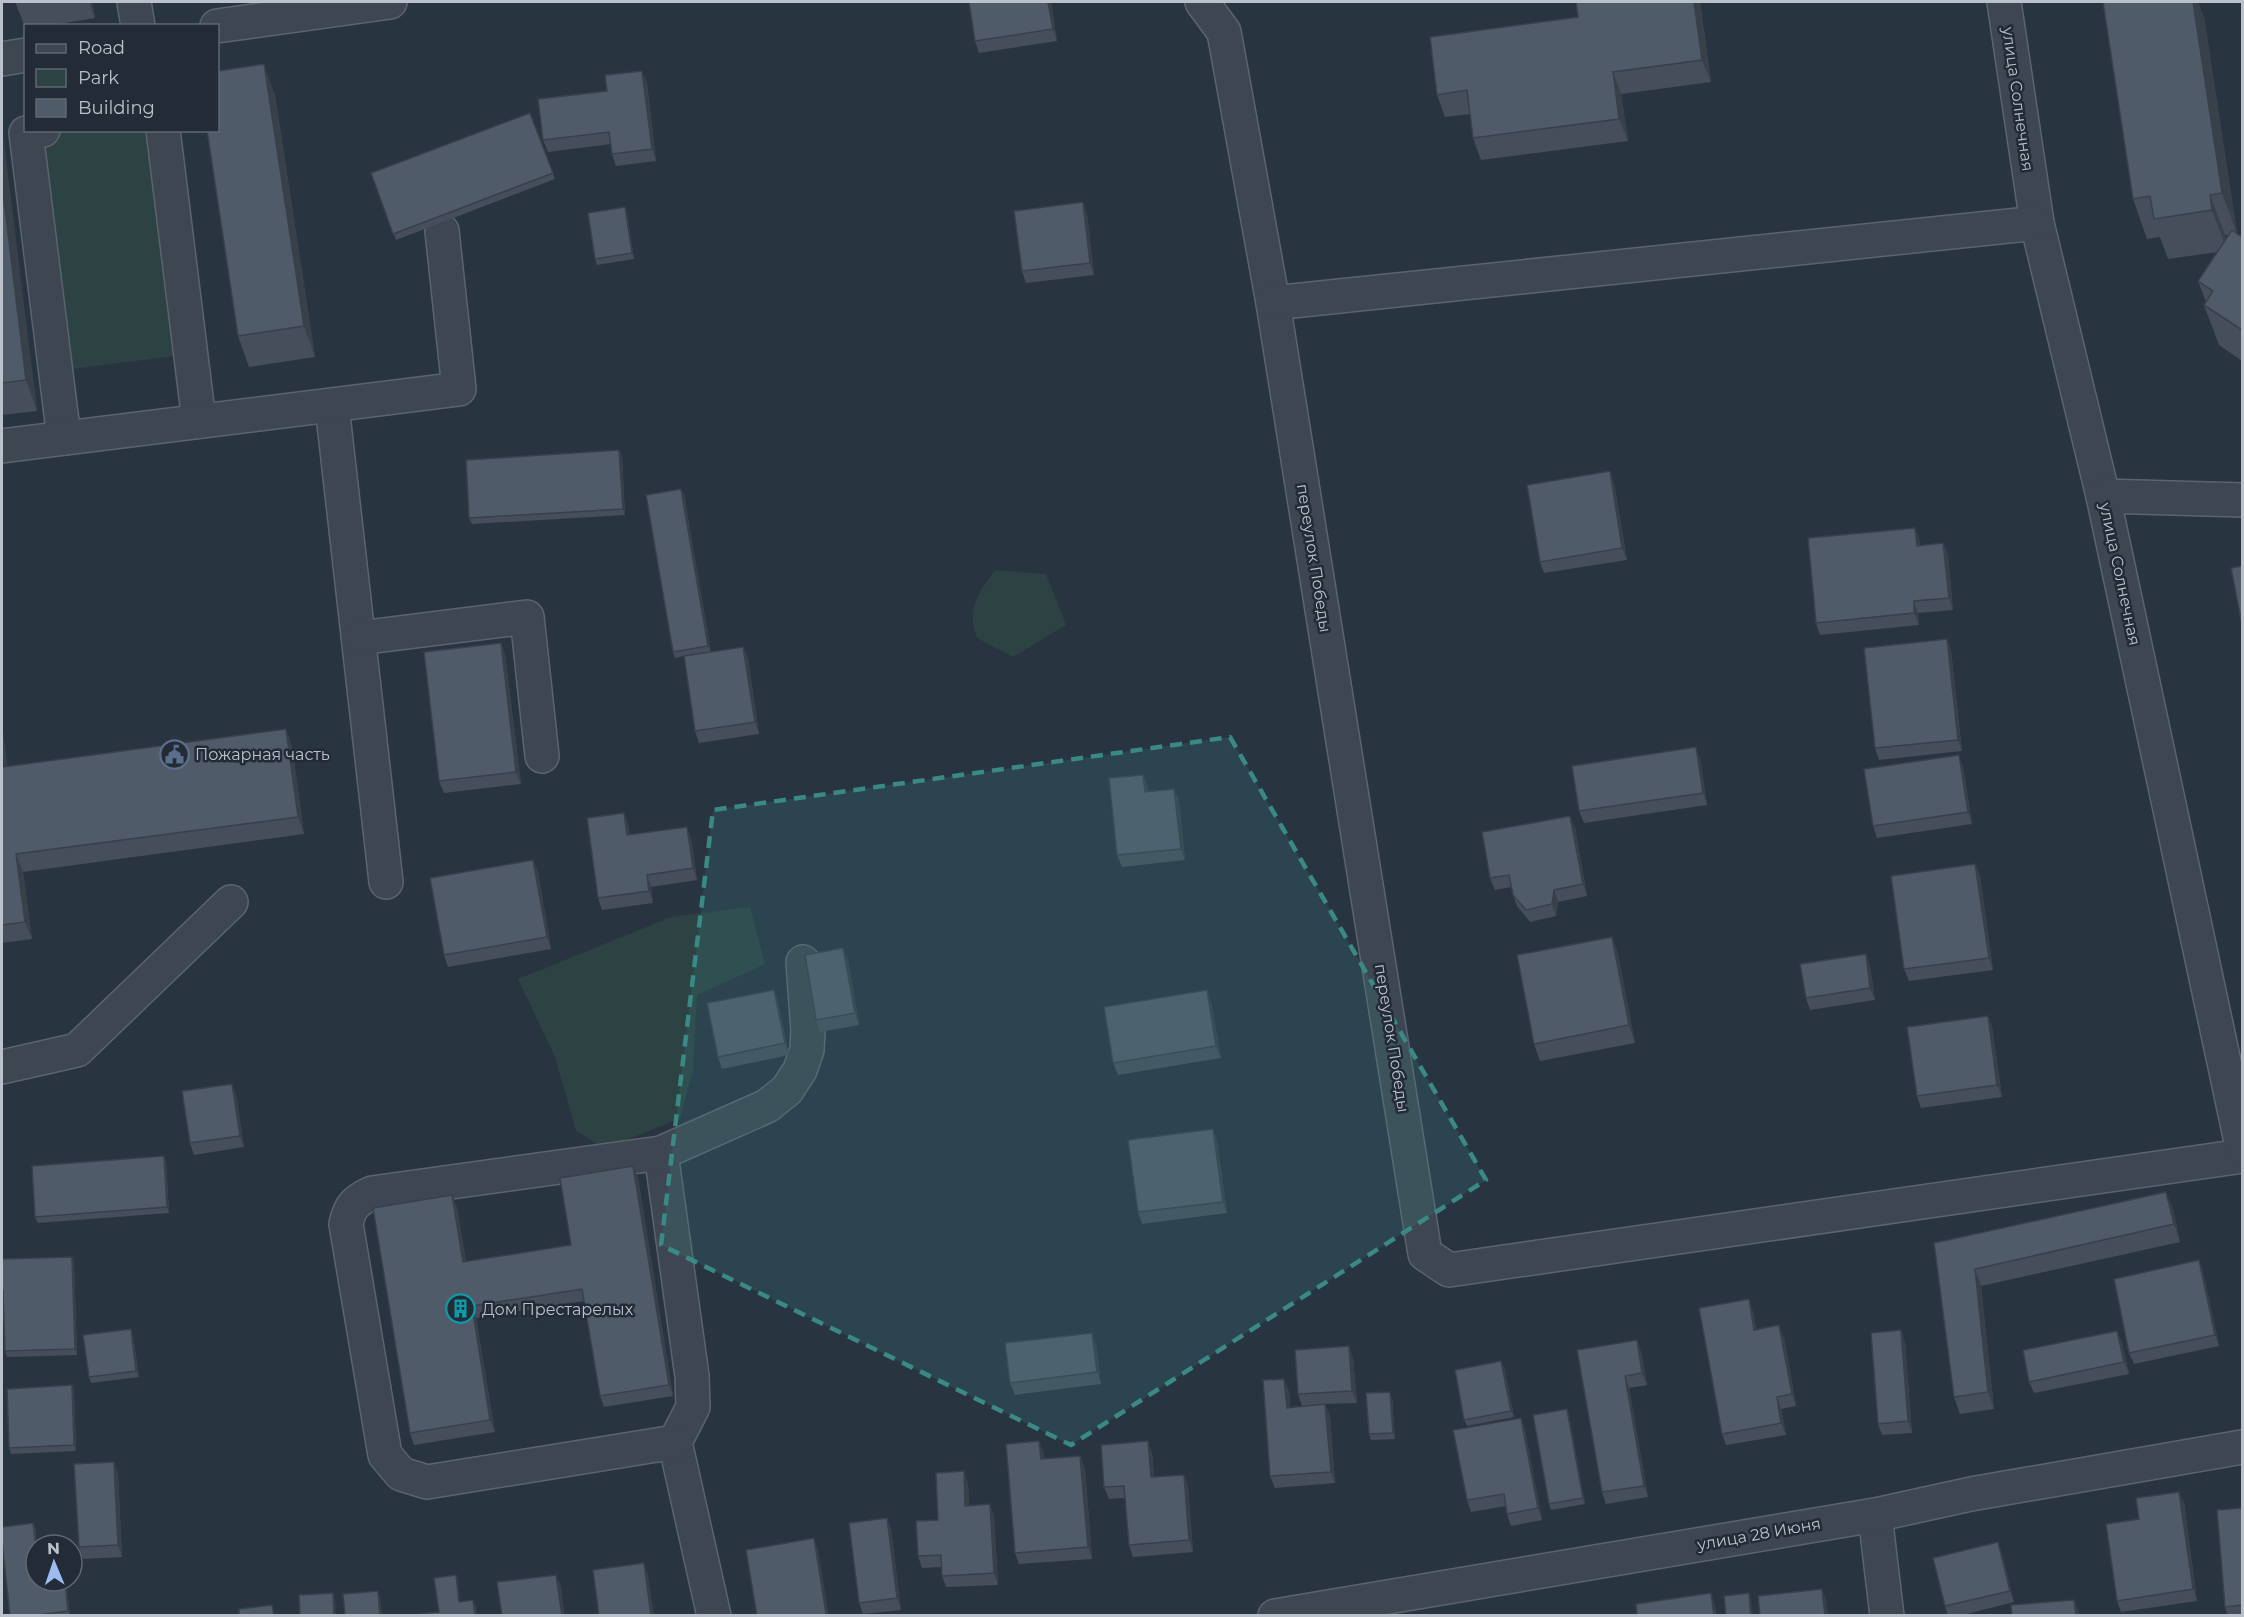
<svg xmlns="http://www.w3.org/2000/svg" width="2244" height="1617" viewBox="0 0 2244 1617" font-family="Montserrat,sans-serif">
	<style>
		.green { fill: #2c4243 }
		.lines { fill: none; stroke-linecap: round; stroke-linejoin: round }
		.minor-casing { stroke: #5b646e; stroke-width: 36 }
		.minor { stroke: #3d4651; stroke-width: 33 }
		.wall { fill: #454e5a; fill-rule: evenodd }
		.shaded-wall { fill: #38404a }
		.building { fill: #505b69; stroke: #38404a; stroke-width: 1.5 }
		.marked { fill: #3a8985; fill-opacity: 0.2; stroke: #3a8985; stroke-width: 4.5; stroke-dasharray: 12 8; stroke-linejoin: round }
		.labels { text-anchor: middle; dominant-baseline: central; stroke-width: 5; stroke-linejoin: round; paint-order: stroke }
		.street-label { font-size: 16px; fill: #bac1cb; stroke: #222b36 }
		.poi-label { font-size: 16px; fill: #bac1cb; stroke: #222b36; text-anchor: start }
	</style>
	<rect width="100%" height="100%" fill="#293441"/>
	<g class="green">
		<path d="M43,130L163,131L191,354L56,371Z"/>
		<path d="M995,570L1046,574L1066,625L1013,657L977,638C966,611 978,592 995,570Z"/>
		<path d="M750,907L765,964L697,995L693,1070L680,1118L605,1149L576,1131L555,1057L518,979L671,917Z"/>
	</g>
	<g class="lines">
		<defs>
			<g id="minor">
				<path d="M134,2L138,26"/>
				<path d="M1202,2L1224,32L1273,303L1425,1254L1449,1270L2242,1156"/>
				<path d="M2004,2L2037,223L2103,496L2242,1146"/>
				<path d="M217,26L390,2"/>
				<path d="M2,59L26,55"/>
				<path d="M43,130L26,133L64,438"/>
				<path d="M163,130L199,421"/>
				<path d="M1273,303L2037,223"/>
				<path d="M332,406L386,882"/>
				<path d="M2,446L459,389L442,231"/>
				<path d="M2103,496L2242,500"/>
				<path d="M359,638L527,617L542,756"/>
				<path d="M2,1067L77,1050L231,902"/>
				<path d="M661,1153L692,1376L693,1407L675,1442L714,1616"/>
				<path d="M675,1442L427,1482L401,1474L385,1455L346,1224C350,1206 355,1201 372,1193L661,1153L767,1106L787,1090L800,1070L807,1050L808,1031L803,962"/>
				<path d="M1875,1515L1887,1616"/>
				<path d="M1275,1616L1875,1515L1971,1494L2242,1447"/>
			</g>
		</defs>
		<use href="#minor" class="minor-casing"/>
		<use href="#minor" class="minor"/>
	</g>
	<g class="wall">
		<path d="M15,2H92L95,18L47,26H26V29Z"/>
		<path d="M969,2H1051L1057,41L979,53L975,41Z"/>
		<path d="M1700,2L1711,82L1621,94L1628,141L1481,160L1473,138L1470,114L1445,117L1437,95Z"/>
		<path d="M2204,17L2237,233L2242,237V361L2219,345L2204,305L2206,302L2198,281L2218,252L2168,259L2160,237L2147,239L2133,199ZM2225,235H2230L2226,240Z"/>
		<path d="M642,71L647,83L656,161L616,166L612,154L611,144L548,152L543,140L607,91Z"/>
		<path d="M275,95L315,357L249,367L238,336Z"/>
		<path d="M530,113L555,179L396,240L371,173Z"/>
		<path d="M2,131L37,411L2,415Z"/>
		<path d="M625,207L627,213L634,259L597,265L595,259Z"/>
		<path d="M1087,214L1094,275L1026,283L1022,271Z"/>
		<path d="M622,456L625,515L472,524L469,518Z"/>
		<path d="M1614,483L1627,560L1544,573L1540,562Z"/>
		<path d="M681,489L684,495L711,652L743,647L748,659L759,734L699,743L695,731L684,656L675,658L673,652Z"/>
		<path d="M1919,539L1920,546L1943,543L1948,555L1953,610L1918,613L1919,625L1820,635L1816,623Z"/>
		<path d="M1947,639L1951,651L1962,751L1879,760L1875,748Z"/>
		<path d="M501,643L505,655L521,784L444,793L439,781Z"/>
		<path d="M2,724L7,766L292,746L304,834L23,872L32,939L2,943Z"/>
		<path d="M1700,759L1707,805L1584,823L1579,811Z"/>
		<path d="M1963,767L1972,824L1877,838L1873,826Z"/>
		<path d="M1143,775L1148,787V791L1174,789L1179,800L1185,860L1122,867L1117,855Z"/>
		<path d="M624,813L628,825L630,835L691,838L697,880L651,887L653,903L602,910L598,898Z"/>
		<path d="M1575,828L1587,896L1558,902L1556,916L1530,922L1517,906L1513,895L1511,887L1495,890L1490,878Z"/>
		<path d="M533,860L538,872L551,949L448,967L444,955Z"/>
		<path d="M1975,864L1980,876L1993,970L1909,981L1904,969Z"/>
		<path d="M1612,937L1618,954L1635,1043L1540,1061L1534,1044Z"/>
		<path d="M848,960L859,1025L820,1032L816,1020Z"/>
		<path d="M1870,966L1875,1000L1810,1010L1806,998Z"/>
		<path d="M774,990L778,1002L789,1055L722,1069L718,1057Z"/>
		<path d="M1211,1002L1221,1058L1118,1075L1113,1063Z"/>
		<path d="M1988,1016L1992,1027L2002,1097L1921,1108L1917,1096Z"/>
		<path d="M236,1095L244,1147L194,1155L190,1143Z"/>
		<path d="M1217,1140L1227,1213L1142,1224L1138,1212Z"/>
		<path d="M166,1162L169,1213L38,1223L35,1217Z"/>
		<path d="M638,1178L673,1396L604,1407L600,1396L584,1301L476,1318L495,1432L414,1445L410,1433L457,1207L466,1262L571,1245Z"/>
		<path d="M2173,1209L2180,1242L1981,1286L1994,1409L1960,1414L1954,1397L1934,1243Z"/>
		<path d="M72,1257L74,1263L77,1355L7,1357L5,1351L3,1297H2V1259Z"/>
		<path d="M2199,1260L2203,1272L2219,1346L2134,1364L2129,1353Z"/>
		<path d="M1753,1311L1756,1329L1784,1337L1796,1406L1781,1409L1786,1435L1726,1445L1722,1434Z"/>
		<path d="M2117,1331L2122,1343L2129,1374L2034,1393L2029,1382Z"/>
		<path d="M133,1335L139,1377L91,1383L89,1377Z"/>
		<path d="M1905,1342L1912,1433L1882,1435L1878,1424Z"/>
		<path d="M1096,1344L1101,1384L1015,1395L1010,1383Z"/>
		<path d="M1577,1350L1641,1351L1647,1385L1629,1388L1648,1497L1606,1504L1602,1492Z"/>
		<path d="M1353,1358L1357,1403L1325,1404L1330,1416L1335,1483L1275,1488L1270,1476L1289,1391L1290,1407L1302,1406L1298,1394Z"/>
		<path d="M1504,1367L1514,1417L1467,1426L1464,1420Z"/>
		<path d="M72,1385L74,1391L76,1451L11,1454L9,1448Z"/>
		<path d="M1392,1397L1395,1439L1371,1440L1369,1434Z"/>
		<path d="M1567,1409L1569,1415L1585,1504L1551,1510L1549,1504Z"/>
		<path d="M1521,1418L1525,1430L1542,1520L1511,1526L1507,1514L1506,1506L1471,1512L1467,1500Z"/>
		<path d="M1044,1453V1459L1085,1468L1092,1559L1019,1564L1015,1553Z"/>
		<path d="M1152,1453L1154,1477L1184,1475L1188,1486L1193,1552L1133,1557L1129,1545L1125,1498L1109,1499L1104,1487Z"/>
		<path d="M118,1473L122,1557L83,1559L79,1547Z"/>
		<path d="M968,1483L969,1506L994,1516L998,1585L946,1587L942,1576L941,1567L922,1568L918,1556L938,1520Z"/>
		<path d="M2184,1503L2197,1601L2121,1612L2117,1601L2139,1519Z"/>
		<path d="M2242,1508V1616H2228L2225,1607Z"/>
		<path d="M887,1518L891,1530L901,1610L863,1614L859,1603Z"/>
		<path d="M33,1523L36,1529V1581H66L70,1616H10Z"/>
		<path d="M2002,1554L2014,1602L1959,1616H1948L1945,1606Z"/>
	</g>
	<g class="shaded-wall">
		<path d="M89,2H92L95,18Z"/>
		<path d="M1048,2H1051L1057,41L1053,29Z"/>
		<path d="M1694,2H1700L1711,82L1702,60Z"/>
		<path d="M2193,2H2198L2204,17L2237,234L2222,193Z"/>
		<path d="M264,64L275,95L315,357L304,326Z"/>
		<path d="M642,71L647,83L656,161L652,149Z"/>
		<path d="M1613,72L1621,94L1628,141L1619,119Z"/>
		<path d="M2,131L3,134L37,411L26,380L2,185Z"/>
		<path d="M2210,195L2225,235L2227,250L2212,210Z"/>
		<path d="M1083,202L1087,214L1094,275L1090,263Z"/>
		<path d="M625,207L627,213L634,259L632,253Z"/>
		<path d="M619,450L622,456L625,515L623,509Z"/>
		<path d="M1610,471L1614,483L1627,560L1622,548Z"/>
		<path d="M681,489L684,495L711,652L708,646Z"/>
		<path d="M1915,528L1919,539L1921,558L1917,546Z"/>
		<path d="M1943,543L1948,555L1953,610L1949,598Z"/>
		<path d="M1914,601L1918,613L1919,625L1914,613Z"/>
		<path d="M1947,639L1951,651L1962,751L1958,740Z"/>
		<path d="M501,643L505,655L521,784L516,772Z"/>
		<path d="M743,647L748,659L759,734L755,722Z"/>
		<path d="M2,724L10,784L3,767L2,753Z"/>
		<path d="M286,729L292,746L304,834L298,817Z"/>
		<path d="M1696,747L1700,759L1707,805L1703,793Z"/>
		<path d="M1959,755L1963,767L1972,824L1968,812Z"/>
		<path d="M1143,775L1148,787L1149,803L1145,792Z"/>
		<path d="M1174,789L1179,800L1185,860L1181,849Z"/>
		<path d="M624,813L628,825L632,847L627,835Z"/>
		<path d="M1570,816L1575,828L1587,896L1583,884Z"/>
		<path d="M687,827L691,838L697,880L693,868Z"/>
		<path d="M16,854L23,872L32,939L25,922Z"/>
		<path d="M533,860L538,872L551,949L547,937Z"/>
		<path d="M1975,864L1980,876L1993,970L1989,958Z"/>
		<path d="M647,875L651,887L653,903L649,891Z"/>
		<path d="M1554,890L1558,902L1556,916L1552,904Z"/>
		<path d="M1612,937L1618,954L1635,1043L1629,1025Z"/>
		<path d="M843,948L848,960L859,1025L855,1013Z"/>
		<path d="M1866,954L1870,966L1875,1000L1870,988Z"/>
		<path d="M774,990L778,1002L789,1055L785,1043Z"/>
		<path d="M1207,990L1211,1002L1221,1058L1216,1046Z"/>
		<path d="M1988,1016L1992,1027L2002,1097L1997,1085Z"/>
		<path d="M232,1084L236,1095L244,1147L240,1136Z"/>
		<path d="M1213,1129L1217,1140L1227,1213L1223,1202Z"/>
		<path d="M164,1156L166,1162L169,1213L167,1207Z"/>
		<path d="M633,1166L638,1178L673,1396L669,1385Z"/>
		<path d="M2166,1192L2173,1209L2180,1242L2174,1224Z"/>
		<path d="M452,1195L457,1207L468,1274L463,1262Z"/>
		<path d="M72,1257L74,1263L77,1355L75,1349Z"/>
		<path d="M2199,1260L2203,1272L2219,1346L2215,1335Z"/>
		<path d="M1975,1269L1981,1286L1994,1409L1988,1392Z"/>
		<path d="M1749,1299L1753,1311L1759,1341L1754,1330Z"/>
		<path d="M472,1306L476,1318L495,1432L490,1420Z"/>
		<path d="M1779,1325L1784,1337L1796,1406L1792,1394Z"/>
		<path d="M131,1329L133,1335L139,1377L136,1371Z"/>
		<path d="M1901,1330L1905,1342L1912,1433L1908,1421Z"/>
		<path d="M2117,1331L2122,1343L2129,1374L2124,1362Z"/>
		<path d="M1092,1333L1096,1344L1101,1384L1097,1372Z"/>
		<path d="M1637,1340L1641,1351L1647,1385L1642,1373Z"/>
		<path d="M1349,1346L1353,1358L1357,1403L1352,1391Z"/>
		<path d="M1501,1361L1504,1367L1514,1417L1511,1411Z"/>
		<path d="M1625,1376L1629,1388L1648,1497L1644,1486Z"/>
		<path d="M1284,1379L1289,1391L1291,1419L1287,1408Z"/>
		<path d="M72,1385L74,1391L76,1451L74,1445Z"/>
		<path d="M1390,1392L1392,1397L1395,1439L1393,1433Z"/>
		<path d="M1777,1397L1781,1409L1786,1435L1781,1423Z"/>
		<path d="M1325,1404L1330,1416L1335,1483L1331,1472Z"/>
		<path d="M1567,1409L1569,1415L1585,1504L1583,1498Z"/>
		<path d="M1521,1418L1525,1430L1542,1520L1538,1508Z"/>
		<path d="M1039,1441L1044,1453L1045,1471L1041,1459Z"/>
		<path d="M1148,1441L1152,1453L1155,1489L1151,1477Z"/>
		<path d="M1080,1456L1085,1468L1092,1559L1088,1547Z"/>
		<path d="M114,1462L118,1473L122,1557L118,1545Z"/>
		<path d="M964,1471L968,1483L970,1518L965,1506Z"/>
		<path d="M1184,1475L1188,1486L1193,1552L1189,1540Z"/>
		<path d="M2179,1492L2184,1503L2197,1601L2193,1589Z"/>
		<path d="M990,1504L994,1516L998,1585L994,1573Z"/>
		<path d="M887,1518L891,1530L901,1610L897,1598Z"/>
		<path d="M33,1523L36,1529L37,1545H36Z"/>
		<path d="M814,1538L818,1550L829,1616H827L826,1614Z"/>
		<path d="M1998,1542L2002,1554L2014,1602L2010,1591Z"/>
		<path d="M644,1563L648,1575L654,1616H651Z"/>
		<path d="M456,1575L458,1581L461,1608L459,1602Z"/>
		<path d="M556,1575L561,1586L565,1616H562Z"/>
		<path d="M65,1581H66L70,1616L68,1611Z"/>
		<path d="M1822,1589L1826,1600L1828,1616H1825Z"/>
		<path d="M378,1591L380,1597L382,1616H380Z"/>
		<path d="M333,1593L335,1599L336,1616H334Z"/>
		<path d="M1711,1593L1715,1605L1717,1616H1714Z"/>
		<path d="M1749,1593L1751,1599L1753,1616H1751Z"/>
		<path d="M473,1600L476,1606L477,1616H475Z"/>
		<path d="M2074,1600L2079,1612V1616H2076Z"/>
	</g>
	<g class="building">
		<path d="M969,2H1048L1053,29L975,41Z"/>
		<path d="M1576,2H1694L1702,60L1613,72L1619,119L1473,138L1467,90L1437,95L1430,37L1578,17Z"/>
		<path d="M2103,2H2193L2222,193L2210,195L2212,210L2154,219L2150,196L2133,199Z"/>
		<path d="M264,64L304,326L238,336L207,130H218V71Z"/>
		<path d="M642,71L652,149L612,154L609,132L543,140L538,99L607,91L605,75Z"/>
		<path d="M530,113L553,173L393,234L371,173Z"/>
		<path d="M2,185L26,380L2,383Z"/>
		<path d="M1083,202L1090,263L1022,271L1014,211Z"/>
		<path d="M625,207L632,253L595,259L588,213Z"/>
		<path d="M2232,230L2242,237V330L2204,305L2213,291L2198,281Z"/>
		<path d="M619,450L623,509L469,518L466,460Z"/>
		<path d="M1610,471L1622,548L1540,562L1527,485Z"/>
		<path d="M681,489L708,646L673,652L646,495Z"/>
		<path d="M1915,528L1917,546L1943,543L1949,598L1914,601V613L1816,623L1808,538Z"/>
		<path d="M2242,566V625L2231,568Z"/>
		<path d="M1947,639L1958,740L1875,748L1864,648Z"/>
		<path d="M501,643L516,772L439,781L424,652Z"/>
		<path d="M743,647L755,722L695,731L684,656Z"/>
		<path d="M286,729L298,817L16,854L25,922L2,925V753L3,767Z"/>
		<path d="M1696,747L1703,793L1579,811L1572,766Z"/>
		<path d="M1959,755L1968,812L1873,826L1864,769Z"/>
		<path d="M1143,775L1145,792L1174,789L1181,849L1117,855L1109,778Z"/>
		<path d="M624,813L627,835L687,827L693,868L647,875L649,891L598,898L587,818Z"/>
		<path d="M1570,816L1583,884L1554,890L1552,904L1526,910L1513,895L1509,875L1490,878L1482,832Z"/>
		<path d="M533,860L547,937L444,955L430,878Z"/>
		<path d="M1975,864L1989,958L1904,969L1891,876Z"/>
		<path d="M1612,937L1629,1025L1534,1044L1517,955Z"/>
		<path d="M843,948L855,1013L816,1020L805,955Z"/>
		<path d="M1866,954L1870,988L1806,998L1800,964Z"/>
		<path d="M774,990L785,1043L718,1057L707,1003Z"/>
		<path d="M1207,990L1216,1046L1113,1063L1104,1007Z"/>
		<path d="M1988,1016L1997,1085L1917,1096L1907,1027Z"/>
		<path d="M232,1084L240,1136L190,1143L182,1091Z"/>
		<path d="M1213,1129L1223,1202L1138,1212L1128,1140Z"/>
		<path d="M164,1156L167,1207L35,1217L32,1166Z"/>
		<path d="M633,1166L669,1385L600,1396L582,1289L472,1306L490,1420L410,1433L373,1208L452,1195L463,1262L571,1245L560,1178Z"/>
		<path d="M2166,1192L2174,1224L1975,1269L1988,1392L1954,1397L1934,1243Z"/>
		<path d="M72,1257L75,1349L5,1351L3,1291H2V1259Z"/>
		<path d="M2199,1260L2215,1335L2129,1353L2114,1279Z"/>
		<path d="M1749,1299L1754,1330L1779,1325L1792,1394L1777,1397L1781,1423L1722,1434L1699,1308Z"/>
		<path d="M131,1329L136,1371L89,1377L83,1335Z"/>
		<path d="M1901,1330L1908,1421L1878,1424L1871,1333Z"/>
		<path d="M2117,1331L2124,1362L2029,1382L2023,1350Z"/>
		<path d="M1092,1333L1097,1372L1010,1383L1005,1343Z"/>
		<path d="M1637,1340L1642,1373L1625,1376L1644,1486L1602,1492L1577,1350Z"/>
		<path d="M1349,1346L1352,1391L1298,1394L1295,1350Z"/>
		<path d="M1501,1361L1511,1411L1464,1420L1455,1370Z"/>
		<path d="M1284,1379L1287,1408L1325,1404L1331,1472L1270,1476L1263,1380Z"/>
		<path d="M72,1385L74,1445L9,1448L7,1389Z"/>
		<path d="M1390,1392L1393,1433L1369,1434L1366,1393Z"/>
		<path d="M1567,1409L1583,1498L1549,1504L1533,1415Z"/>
		<path d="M1521,1418L1538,1508L1507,1514L1504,1494L1467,1500L1453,1430Z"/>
		<path d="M1039,1441L1041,1459L1080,1456L1088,1547L1015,1553L1006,1444Z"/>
		<path d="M1148,1441L1151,1477L1184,1475L1189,1540L1129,1545L1124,1486L1104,1487L1101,1445Z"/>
		<path d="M114,1462L118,1545L79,1547L74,1464Z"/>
		<path d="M964,1471L965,1506L990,1504L994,1573L942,1576L941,1555L918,1556L916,1521L938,1520L936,1473Z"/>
		<path d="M2179,1492L2193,1589L2117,1601L2106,1524L2139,1519L2136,1498Z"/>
		<path d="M2242,1508V1605L2225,1607L2217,1510Z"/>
		<path d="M887,1518L897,1598L859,1603L849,1523Z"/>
		<path d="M33,1523L36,1545V1581H65L68,1611L31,1616H10L2,1541V1527Z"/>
		<path d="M814,1538L826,1614L819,1616H757L746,1550Z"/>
		<path d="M1998,1542L2010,1591L1945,1606L1933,1558Z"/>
		<path d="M644,1563L651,1616H599L593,1570Z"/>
		<path d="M456,1575L459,1602L473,1600L475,1616H420V1614L439,1612L434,1578Z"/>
		<path d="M556,1575L562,1616H502L497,1582Z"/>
		<path d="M1822,1589L1825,1616H1760L1758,1596Z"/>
		<path d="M378,1591L380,1616H345L343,1594Z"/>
		<path d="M333,1593L334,1616H300L299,1595Z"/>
		<path d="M1711,1593L1714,1616H1637L1636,1604Z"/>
		<path d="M1749,1593L1751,1616H1726L1724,1596Z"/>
		<path d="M2074,1600L2076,1616H2012L2011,1605Z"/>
		<path d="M272,1605L274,1616H239V1609Z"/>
	</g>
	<path class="marked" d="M1230,737L1486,1180L1071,1445L661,1245L713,810Z"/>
	<defs>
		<symbol id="civic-ring" viewBox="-11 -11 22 22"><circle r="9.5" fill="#222b36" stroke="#5c6f8a" stroke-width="1.5"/><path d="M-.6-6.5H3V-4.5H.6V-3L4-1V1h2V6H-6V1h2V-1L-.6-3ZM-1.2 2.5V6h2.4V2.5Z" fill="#5c6f8a"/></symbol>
		<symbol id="building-ring" viewBox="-11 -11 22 22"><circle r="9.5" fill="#222b36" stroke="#0f9aa8" stroke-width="1.5"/><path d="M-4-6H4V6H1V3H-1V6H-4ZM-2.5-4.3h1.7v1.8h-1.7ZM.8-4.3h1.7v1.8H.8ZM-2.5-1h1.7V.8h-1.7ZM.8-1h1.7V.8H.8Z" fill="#0f9aa8"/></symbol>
	</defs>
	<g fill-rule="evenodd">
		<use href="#civic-ring" x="158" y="738" width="33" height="33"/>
		<use href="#building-ring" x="444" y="1292" width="33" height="33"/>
	</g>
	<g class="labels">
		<g class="street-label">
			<text transform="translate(2018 99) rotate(82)">улица Солнечная</text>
			<text transform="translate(1314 558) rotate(81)">переулок Победы</text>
			<text transform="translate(2120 574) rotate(78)">улица Солнечная</text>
			<text transform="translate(1392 1038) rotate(81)">переулок Победы</text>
			<text transform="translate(1759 1534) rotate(-10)">улица 28 Июня</text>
		</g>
		<g class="poi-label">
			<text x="195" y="754">Пожарная часть</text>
			<text x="482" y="1309">Дом Престарелых</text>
		</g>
	</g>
	<rect width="2244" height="1617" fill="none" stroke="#bac1cb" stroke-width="6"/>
	<rect x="24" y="24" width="195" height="108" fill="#222b36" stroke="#5f6772" stroke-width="1.5"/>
	<rect x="36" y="44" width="30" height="9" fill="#3d4651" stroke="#5f6772" stroke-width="1.5"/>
	<text x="78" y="54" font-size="18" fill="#bac1cb">Road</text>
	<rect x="36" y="69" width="30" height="18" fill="#2c4243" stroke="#5f6772" stroke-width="1.5"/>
	<text x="78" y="84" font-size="18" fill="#bac1cb">Park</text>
	<rect x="36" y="99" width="30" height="18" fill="#505b69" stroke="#5f6772" stroke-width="1.5"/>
	<text x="78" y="114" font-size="18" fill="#bac1cb">Building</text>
	<g transform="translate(54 1563) rotate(358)"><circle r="28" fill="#222b36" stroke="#5f6772" stroke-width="1.5"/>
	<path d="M0-4.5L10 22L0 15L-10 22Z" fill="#9abcf0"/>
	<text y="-9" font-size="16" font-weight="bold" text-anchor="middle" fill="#bac1cb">N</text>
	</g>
</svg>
